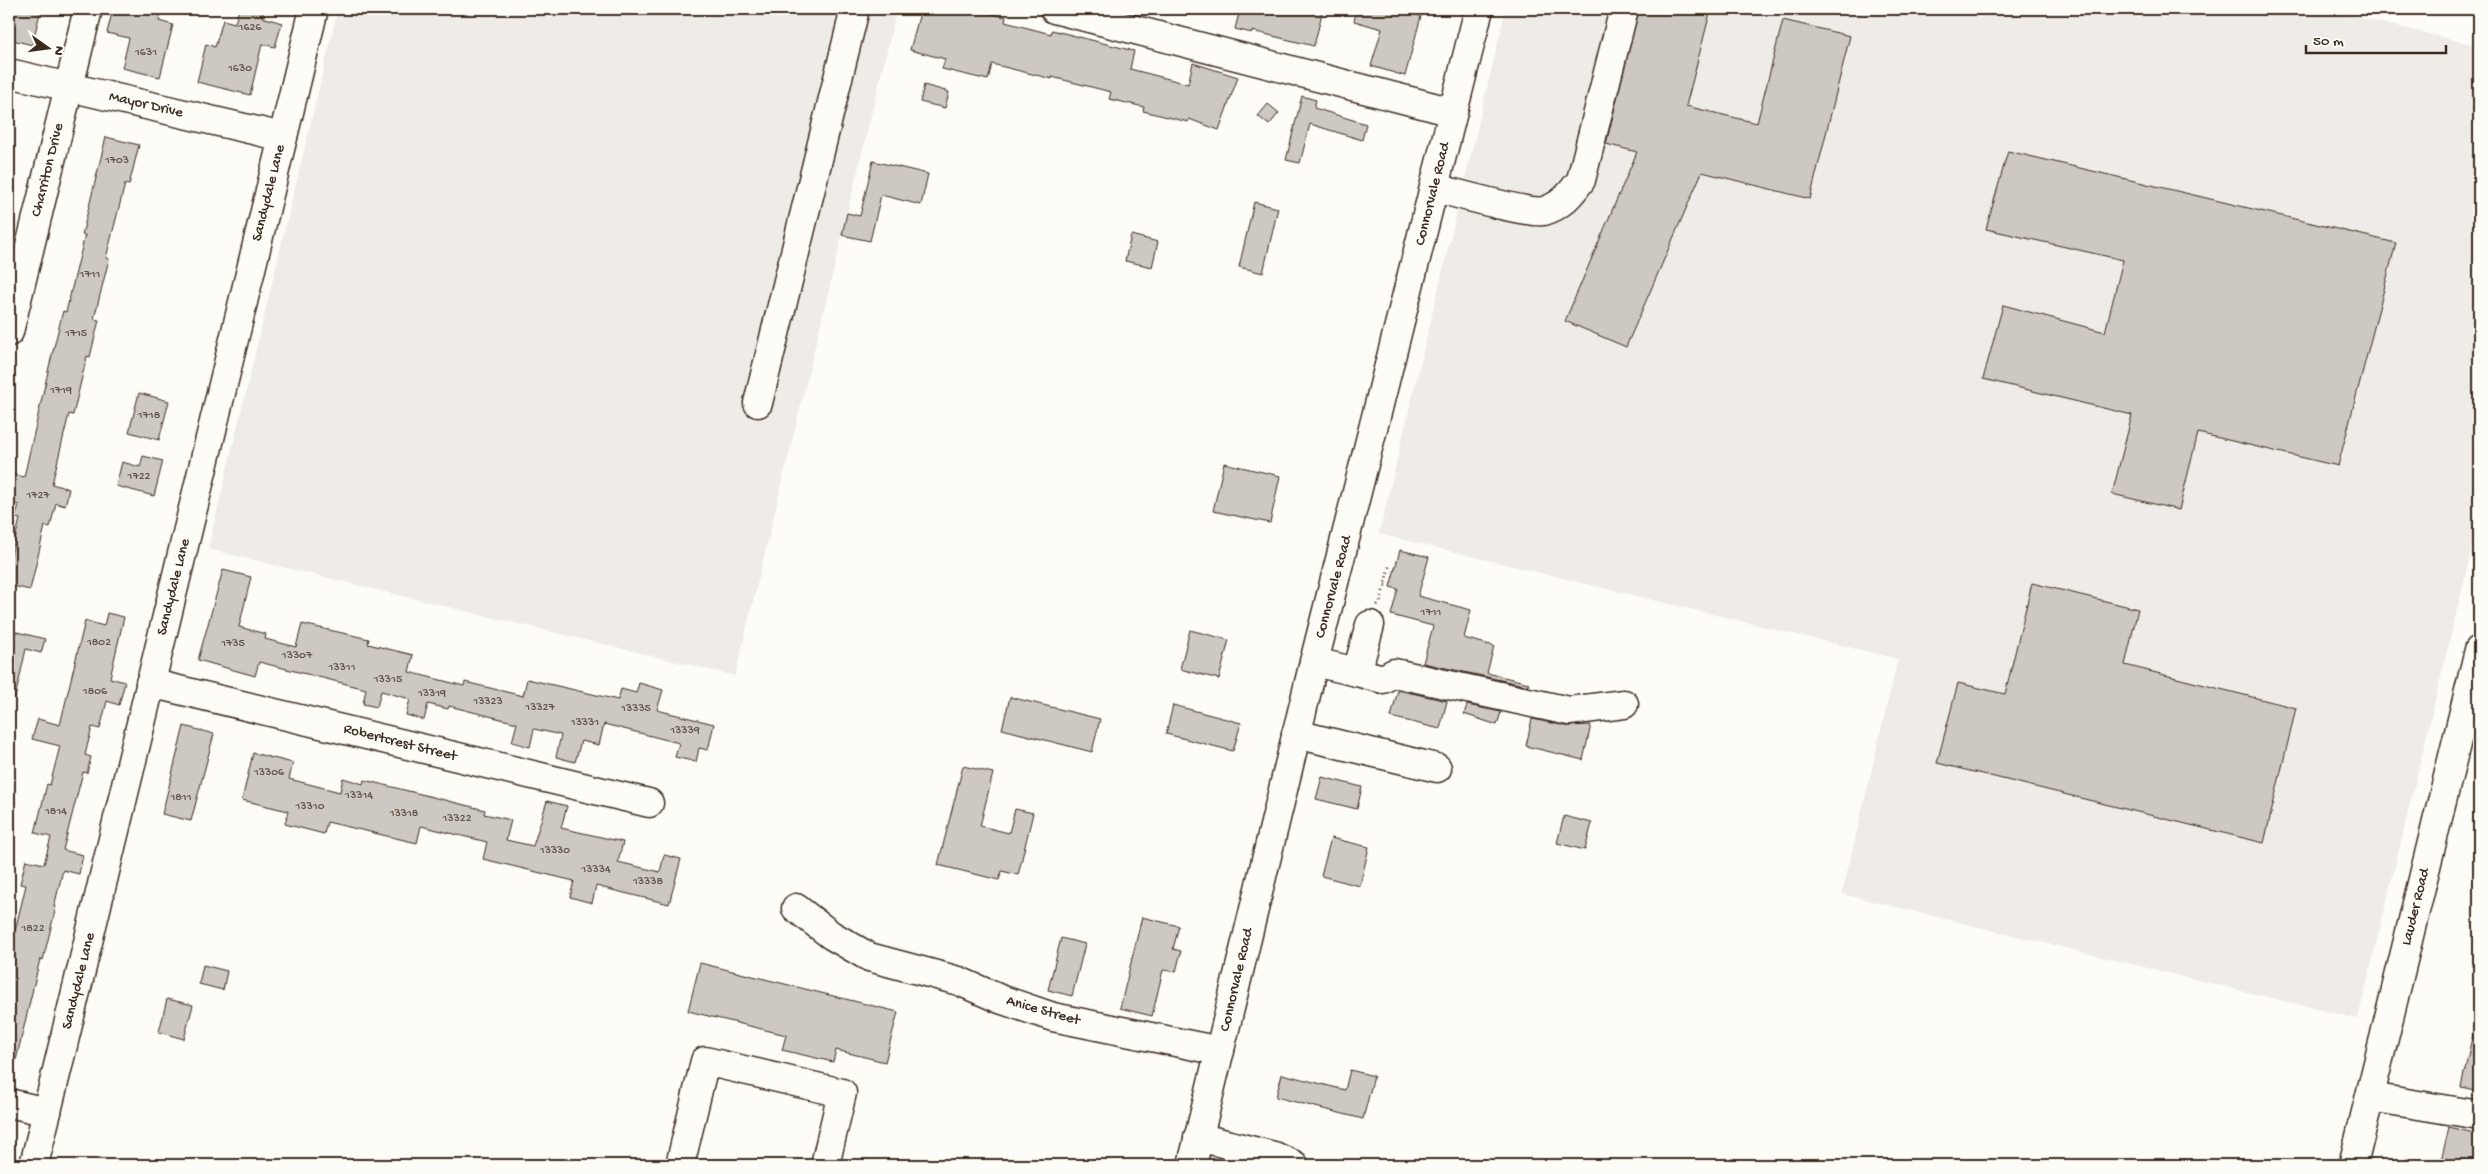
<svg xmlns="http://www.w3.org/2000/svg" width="2488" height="1174" viewBox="0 0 2488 1174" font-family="'Gochi Hand',sans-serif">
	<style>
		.built { fill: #efece7 }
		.building { fill: #cdc8c2; stroke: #3b2a1e }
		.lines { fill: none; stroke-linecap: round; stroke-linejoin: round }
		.minor-casing { stroke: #3b2a1e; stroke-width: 31 }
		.path { stroke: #3b2a1e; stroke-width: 3; stroke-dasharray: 1 4; stroke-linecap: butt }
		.minor { stroke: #fdfcf7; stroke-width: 28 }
		.labels { text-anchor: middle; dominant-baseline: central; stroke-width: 5; stroke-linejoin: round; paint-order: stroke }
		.number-label { font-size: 12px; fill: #605247 }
		.street-label { font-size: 15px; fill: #3b2a1e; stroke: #fdfcf7 }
	</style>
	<rect width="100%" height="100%" fill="#fdfcf7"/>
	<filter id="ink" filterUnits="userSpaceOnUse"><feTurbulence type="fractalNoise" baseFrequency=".02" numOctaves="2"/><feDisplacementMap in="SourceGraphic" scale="10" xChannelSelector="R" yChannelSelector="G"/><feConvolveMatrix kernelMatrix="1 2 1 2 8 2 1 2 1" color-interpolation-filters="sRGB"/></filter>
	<g filter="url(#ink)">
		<g class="built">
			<path d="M338,9H897L735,676L208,549Z"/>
			<path d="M1506,9H2324L2479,46V519L2358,1019L1842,894L1898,659L1379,534Z"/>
		</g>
		<g class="building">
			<path d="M9,9H41L32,45L9,39Z"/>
			<path d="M113,9H162L159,21L173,25L160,77L122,68L129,38L107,33Z"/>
			<path d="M239,9H264L262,17L282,23L275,47L262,44L250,95L197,82L206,44L215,47L223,20L235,23Z"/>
			<path d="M921,9H968L1006,17L1005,22L1051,34L1052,30L1134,51L1130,69L1188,84L1193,63L1238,77L1219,130L1189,119L1188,122L1143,111L1144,107L1109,99L1111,92L1052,77V79L992,64L988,80L942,69L945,59L910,50Z"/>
			<path d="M1240,9H1323L1314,46L1252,31V33L1235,29Z"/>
			<path d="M1357,9H1405L1404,11L1421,16L1405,76L1371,66L1382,29L1354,21Z"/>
			<path d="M1639,9H1711L1686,106L1757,123L1783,20L1850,36L1810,199L1702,172L1626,347L1565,321L1637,152L1606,144Z"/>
			<path d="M924,85L949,92L945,108L920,102Z"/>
			<path d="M1302,96L1316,100L1314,108L1366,124L1362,140L1310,124L1300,163L1286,160Z"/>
			<path d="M1268,104L1279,113L1269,125L1258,116Z"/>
			<path d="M106,137L139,145L129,185L125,184L106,258L109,259L94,319L99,320L90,357L87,356L73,415L69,414L52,484L69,489L65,506L56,503L50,527L45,526L30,590L9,585V563L20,519L15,518L19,505L9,502V473L24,477L49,367L63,311L66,312L85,235H82Z"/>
			<path d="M2008,151L2396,243L2338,466L2198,433L2179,510L2112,494L2132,415L1983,379L2003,305L2105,332L2123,260L1986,229Z"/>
			<path d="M873,161L928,174L921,205L881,195L870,241L842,235L847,213L860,216Z"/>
			<path d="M1254,202L1278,208L1263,273L1239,267Z"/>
			<path d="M1131,235L1158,242L1152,267L1125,261Z"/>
			<path d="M139,393L169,401L159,440L129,432Z"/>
			<path d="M143,456L163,461L154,496L116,486L122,462L140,467Z"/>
			<path d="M1224,463L1280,476L1270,523L1213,511Z"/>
			<path d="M1400,550L1429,557L1418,596L1471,610L1464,638L1494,646L1487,673L1529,683L1528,686L1423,663L1433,626L1391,615L1398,589L1390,587Z"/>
			<path d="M223,570L251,577L239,627L266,634L265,639L296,647L302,624L347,634L369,639L368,644L413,655L409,672L464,686L465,682L523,696L527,679L618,700L621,689L636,693L639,683L663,690L657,710L714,724L708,750L699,748L696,762L675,757L679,743L604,724L599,745L581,741L575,762L556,757L561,735L534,729L530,747L512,742L517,723L449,706L448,709L428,704L424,720L406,715L410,699L381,691L377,707L363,704L366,689L259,662L255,676L198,660Z"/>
			<path d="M2032,583L2138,609L2125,665L2296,708L2264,843L1937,763L1958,683L2005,694Z"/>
			<path d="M107,613L124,617L110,678L125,682L119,705L107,701L100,729L92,727L85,755L91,757L87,773L83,772L63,850L83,855L79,874L63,870L54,907H56L43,960L40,959L14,1069H9V956L26,885L20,884L26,860L44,864L51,837L35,833L47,784L50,785L60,746L32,739L38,719L60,725L85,621L104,626Z"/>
			<path d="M9,630L45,639L41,653L26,649L15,698L9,697Z"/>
			<path d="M1190,630L1229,640L1219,679L1180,669Z"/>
			<path d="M1398,690L1447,701L1440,729L1391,717Z"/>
			<path d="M1010,697L1100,719L1092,752L1002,729Z"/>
			<path d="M1173,705L1241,723L1233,751L1166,734Z"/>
			<path d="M1467,705L1501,712L1497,725L1464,714Z"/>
			<path d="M1532,719L1566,726L1591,725L1583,760L1526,746Z"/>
			<path d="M184,726L214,734L191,821L162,814Z"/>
			<path d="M253,753L293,763L289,779L340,792L343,778L363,784L364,780L485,810L484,814L511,820L506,840L533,846L547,801L567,806L561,828L623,842L618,862L660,872L664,855L681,859L669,904L596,886L592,903L570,897L574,881L483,859L487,842L421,826L417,843L327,822L324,834L285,824L288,811L242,800Z"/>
			<path d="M963,766L993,773L980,826L1009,833L1015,809L1033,813L1018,875L1002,871L999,880L938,865Z"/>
			<path d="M1322,777L1362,787L1357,809L1316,799Z"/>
			<path d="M1564,816L1592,823L1585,850L1557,843Z"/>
			<path d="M1331,838L1369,847L1360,886L1321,876Z"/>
			<path d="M1142,917L1179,926L1173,949L1181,951L1176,972L1163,970L1152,1016L1120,1008Z"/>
			<path d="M1061,938L1085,944L1072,996L1048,990Z"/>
			<path d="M700,963L898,1012L885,1062L836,1050L833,1062L782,1050L786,1035L688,1011Z"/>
			<path d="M203,965L227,971L223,990L199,984Z"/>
			<path d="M167,999L193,1005L184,1039L159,1032Z"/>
			<path d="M2473,1033L2479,1034V1091L2461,1087Z"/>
			<path d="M1350,1070L1374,1076L1363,1119L1276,1097L1282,1074L1345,1090Z"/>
			<path d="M2449,1127L2479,1134V1165H2440Z"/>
		</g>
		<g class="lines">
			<defs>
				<g id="minor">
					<path d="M1054,9L1453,112"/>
					<path d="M9,73L283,137"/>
					<path d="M1435,188C1455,193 1528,214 1544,211C1561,206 1571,194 1581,180L1624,9"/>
					<path d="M9,332L88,9"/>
					<path d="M758,403L855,9"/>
					<path d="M1314,662L1357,672L1370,625"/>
					<path d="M1357,672L1383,679L1394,673L1569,711L1624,704"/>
					<path d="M150,683L649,803"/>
					<path d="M1296,734L1437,768"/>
					<path d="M796,908L831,935L869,957L959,981L1000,999L1053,1017L1220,1051"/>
					<path d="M2370,1097L2479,1115"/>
					<path d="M9,1103L47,1112"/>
					<path d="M1198,1137L1274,1156L1294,1165"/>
					<path d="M34,1165L314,9"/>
					<path d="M680,1165L705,1061L842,1093L825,1165"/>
					<path d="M1192,1165L1314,662L1479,9"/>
					<path d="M2353,1165L2479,650"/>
				</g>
			</defs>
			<use href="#minor" class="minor-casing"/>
			<g class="path">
				<path d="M1385,585L1390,584"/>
				<path d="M1377,605L1380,603L1390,563"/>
			</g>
			<use href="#minor" class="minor"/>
		</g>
	</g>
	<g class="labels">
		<g class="number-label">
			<text x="250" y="28">1626</text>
			<text x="146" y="53">1631</text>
			<text x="240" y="69">1630</text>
			<text x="117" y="161">1703</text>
			<text x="90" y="275">1711</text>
			<text x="76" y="334">1715</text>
			<text x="61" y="391">1719</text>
			<text x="149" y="416">1718</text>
			<text x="139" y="477">1722</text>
			<text x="38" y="496">1727</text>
			<text x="1431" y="613">1711</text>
			<text x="99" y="643">1802</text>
			<text x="233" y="644">1735</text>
			<text x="297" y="656">13307</text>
			<text x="342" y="668">13311</text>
			<text x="388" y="680">13315</text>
			<text x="95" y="692">1806</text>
			<text x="432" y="694">13319</text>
			<text x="488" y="702">13323</text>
			<text x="540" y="708">13327</text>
			<text x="636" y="709">13335</text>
			<text x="585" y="723">13331</text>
			<text x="685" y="731">13339</text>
			<text x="269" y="773">13306</text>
			<text x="359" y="796">13314</text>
			<text x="181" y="798">1811</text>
			<text x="310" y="807">13310</text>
			<text x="56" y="812">1814</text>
			<text x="404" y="814">13318</text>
			<text x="457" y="819">13322</text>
			<text x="555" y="851">13330</text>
			<text x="596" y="870">13334</text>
			<text x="648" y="882">13338</text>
			<text x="33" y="929">1822</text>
		</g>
		<g class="street-label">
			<text transform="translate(146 105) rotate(13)">Mayor Drive</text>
			<text transform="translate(48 170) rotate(-76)">Charriton Drive</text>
			<text transform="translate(269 193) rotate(-76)">Sandydale Lane</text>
			<text transform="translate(1433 194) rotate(-76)">Connorvale Road</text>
			<text transform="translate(174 587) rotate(-76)">Sandydale Lane</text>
			<text transform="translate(1334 587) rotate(-75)">Connorvale Road</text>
			<text transform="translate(400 743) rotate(14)">Robertcrest Street</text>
			<text transform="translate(2416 907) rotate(-76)">Lauder Road</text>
			<text transform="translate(1237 980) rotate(-77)">Connorvale Road</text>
			<text transform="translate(79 981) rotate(-76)">Sandydale Lane</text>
			<text transform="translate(1043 1011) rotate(16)">Anice Street</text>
		</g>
	</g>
	<rect width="2488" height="1174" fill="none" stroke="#fdfcf7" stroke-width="30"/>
	<rect x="15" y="15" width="2458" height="1144" fill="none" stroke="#3b2a1e" stroke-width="2" filter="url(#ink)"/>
	<g transform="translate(48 48) rotate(104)" stroke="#fdfcf7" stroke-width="4" paint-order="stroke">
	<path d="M0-4L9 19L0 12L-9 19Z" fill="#3b2a1e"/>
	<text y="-8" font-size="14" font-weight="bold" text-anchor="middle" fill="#3b2a1e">N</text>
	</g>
	<path d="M2306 45v8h140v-8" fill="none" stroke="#3b2a1e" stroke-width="2.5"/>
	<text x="2313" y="45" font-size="15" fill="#3b2a1e" stroke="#fdfcf7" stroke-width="4" paint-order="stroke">50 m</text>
</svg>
